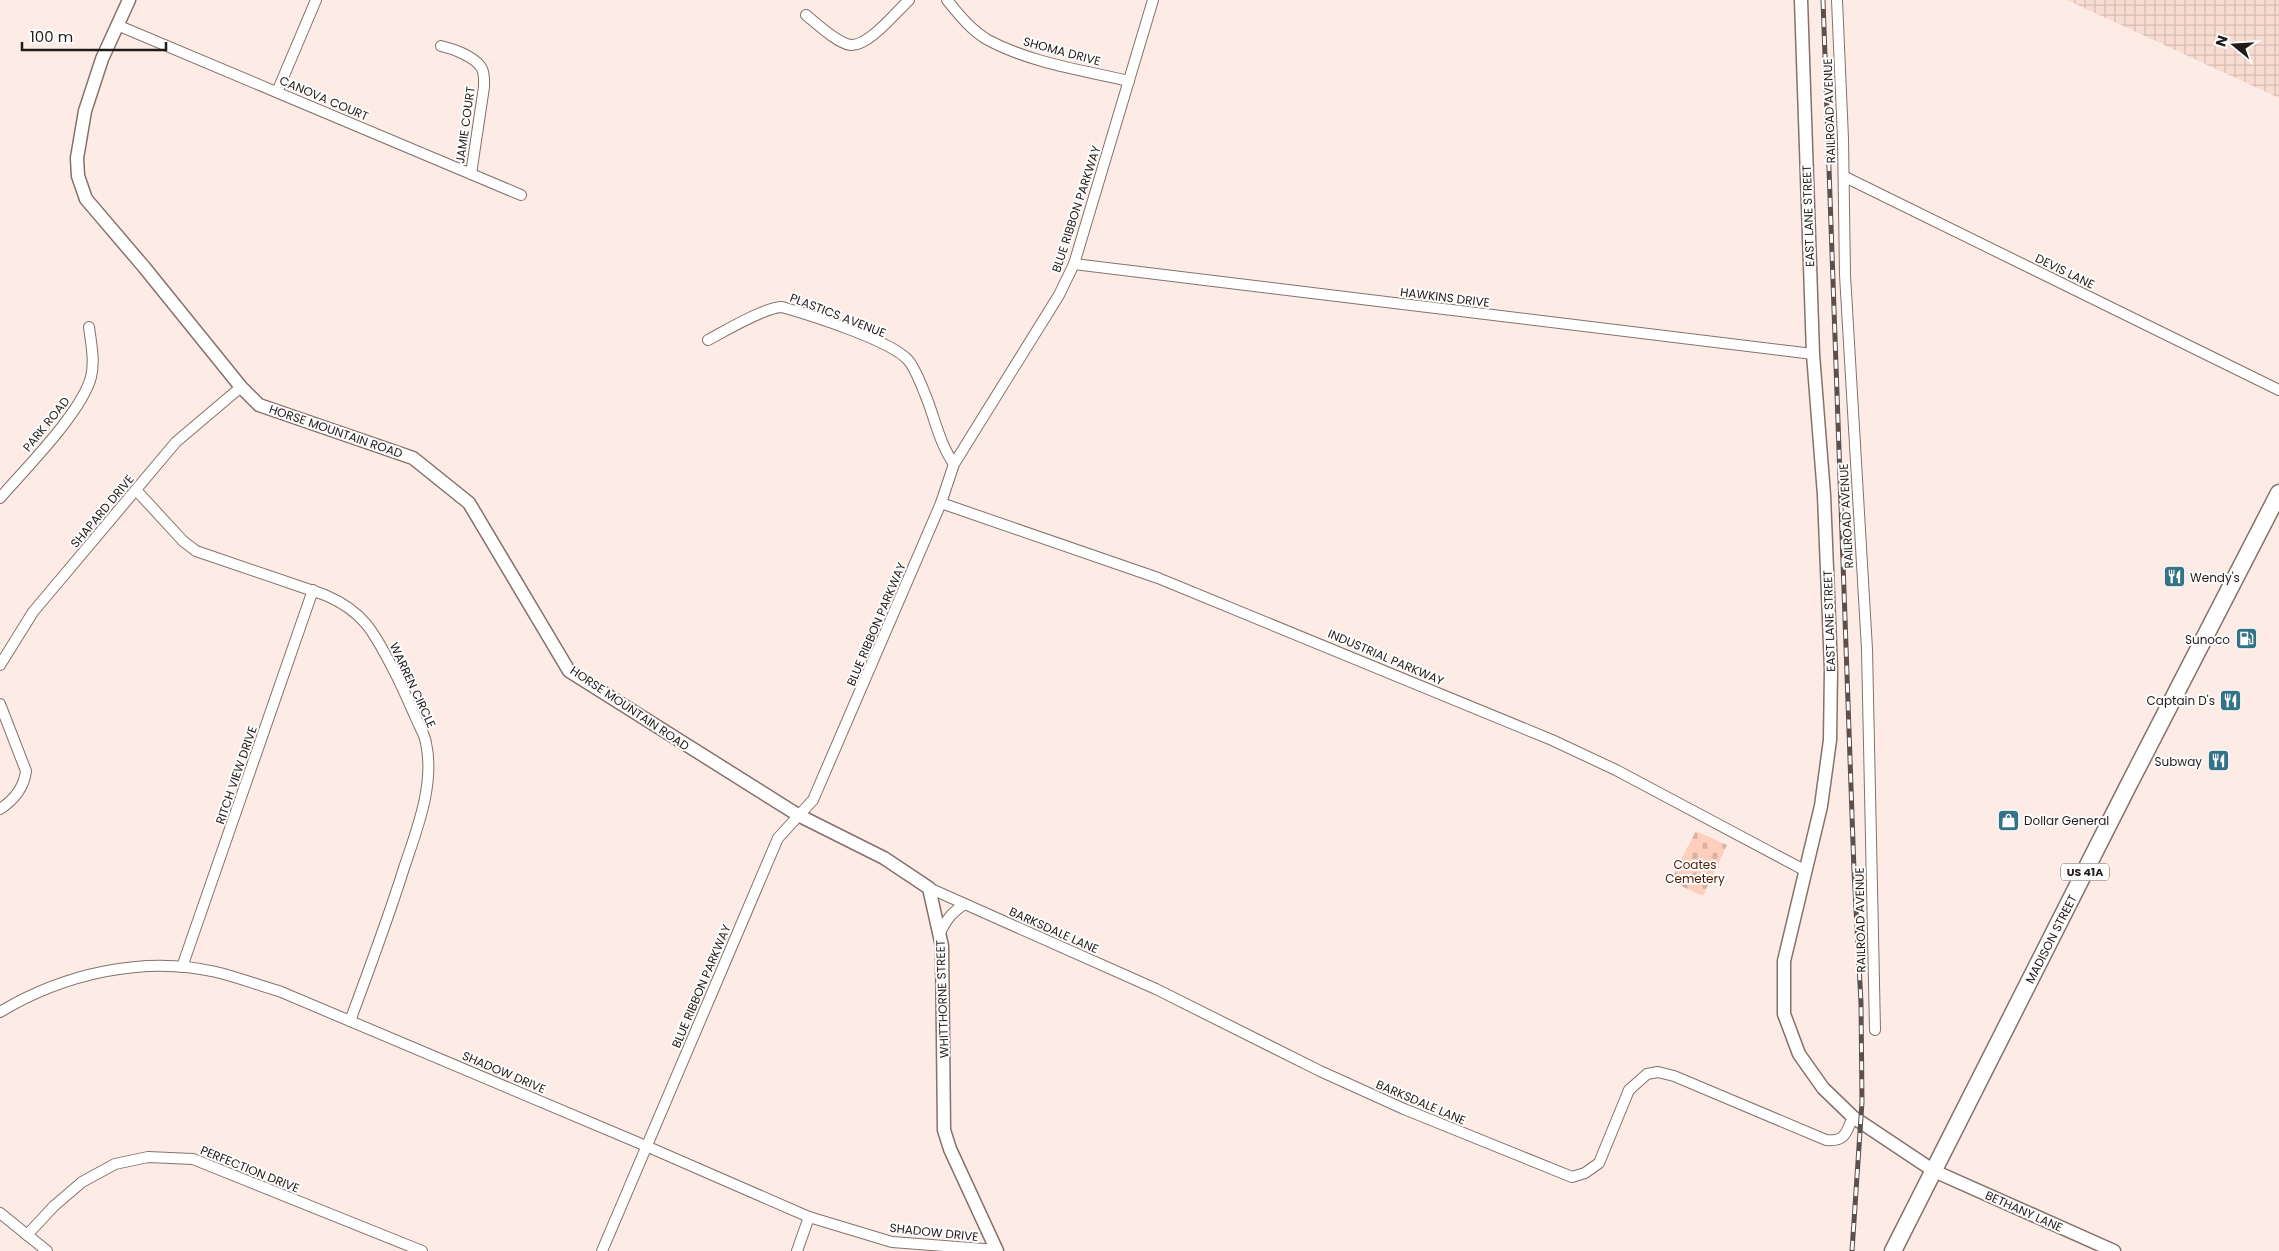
<svg xmlns="http://www.w3.org/2000/svg" width="2279" height="1251" viewBox="0 0 2279 1251" font-family="Poppins,sans-serif">
	<style>
		.industrial { fill: url(#industrial-grid) }
		.cemetery { fill: url(#cemetery-stones) }
		.lines { fill: none; stroke-linecap: round; stroke-linejoin: round }
		.minor-casing { stroke: #84726b; stroke-width: 12 }
		.tertiary-casing { stroke: #84726b; stroke-width: 15 }
		.primary-casing { stroke: #84726b; stroke-width: 19 }
		.minor { stroke: #fff; stroke-width: 10 }
		.tertiary { stroke: #fff; stroke-width: 12 }
		.primary { stroke: #fff; stroke-width: 16 }
		.rail-casing { stroke: #5b504d; stroke-width: 5 }
		.rail { stroke: #fdfdfd; stroke-width: 3; stroke-dasharray: 9; stroke-linecap: butt }
		.labels { text-anchor: middle; dominant-baseline: central; stroke-width: 4; stroke-linejoin: round; paint-order: stroke }
		.shield { fill: #fdfdfd; stroke: #645f5d; stroke-width: 1 }
		.shield-label { font-size: 11px; font-weight: bold; fill: #231b19 }
		.street-label { font-size: 12px; fill: #231b19; stroke: #fdfdfd }
		.poi-label { font-size: 12px; fill: #231b19; stroke: #fdfdfd; text-anchor: end }
		.park-label { font-size: 12px; fill: #511a01; stroke: #fdfdfd }
	</style>
	<defs>
		<pattern id="industrial-grid" width="8" height="8" patternUnits="userSpaceOnUse" patternTransform="scale(1.25)"><rect width="8" height="8" fill="#f9dcd1"/><path d="M0 4h8M4 0v8" fill="none" stroke="#d5bcb3"/></pattern>
		<pattern id="cemetery-stones" width="16" height="16" patternUnits="userSpaceOnUse" patternTransform="scale(1.25)"><rect width="16" height="16" fill="#fecfbd"/><path d="M2 7V4a2 2 0 0 1 4 0v3zM10 15v-3a2 2 0 0 1 4 0v3z" fill="#d9b1a2"/></pattern>
	</defs>
	<rect width="100%" height="100%" fill="#fdece5"/>
	<path class="industrial" d="M2067,0H2279V98Z"/>
	<path class="cemetery" d="M1696,831L1727,845L1703,896L1670,881Z"/>
	<g class="lines">
		<defs>
			<g id="minor">
				<path d="M947,0C959,15 972,31 988,40C1031,63 1082,70 1129,81"/>
				<path d="M1837,0L1843,139L1845,275L1867,649L1875,1030"/>
				<path d="M806,15C816,23 838,44 851,45C869,46 896,12 909,0"/>
				<path d="M117,25L521,195"/>
				<path d="M441,46C454,49 473,56 481,67C485,73 484,81 484,87L471,174"/>
				<path d="M277,92L316,0"/>
				<path d="M1845,182V177L2279,390"/>
				<path d="M1074,264L1813,354"/>
				<path d="M708,340C725,331 765,307 782,307C810,315 890,340 908,360C915,368 921,384 925,394C935,418 939,443 954,464"/>
				<path d="M136,490L183,541L196,551L325,595C363,611 374,632 392,667C401,683 408,701 416,718C419,726 425,735 426,743C435,784 417,829 404,868C388,919 369,970 350,1021"/>
				<path d="M0,498C25,469 82,412 91,377C95,361 91,343 89,327"/>
				<path d="M941,503L1158,578L1552,740L1616,770L1806,871"/>
				<path d="M0,665L33,612L176,442L241,387"/>
				<path d="M0,704L26,771C24,787 14,800 0,809"/>
				<path d="M929,888L1156,989L1320,1071L1404,1109L1572,1177L1585,1173L1599,1163L1629,1090L1647,1074L1658,1072L1674,1076L1826,1140C1846,1142 1846,1132 1853,1117"/>
				<path d="M940,933C946,920 952,912 965,904"/>
				<path d="M182,967L313,590"/>
				<path d="M0,1012C63,974 144,955 216,972C237,977 258,985 279,991L646,1146L809,1217L892,1242L997,1250"/>
				<path d="M0,1213L47,1251"/>
				<path d="M27,1235L54,1206L82,1182L115,1164L148,1157L193,1159L422,1251"/>
				<path d="M602,1251L778,838L813,800L941,503L954,464L1059,295L1074,264L1153,0"/>
				<path d="M797,1251L809,1217"/>
			</g>
			<g id="tertiary">
				<path d="M129,0L102,59L85,111L77,158L78,176L86,199L144,267L241,387L259,405L413,458L469,503L569,671L798,815L884,858L929,888L942,946L944,1130L950,1149L997,1251"/>
				<path d="M1801,0L1813,354L1824,495L1831,669L1830,740L1821,806L1784,961V1014L1799,1054L1823,1088L1853,1117L1934,1171L2114,1251"/>
			</g>
			<path id="primary" d="M1893,1251L2126,790L2279,493"/>
		</defs>
		<use href="#minor" class="minor-casing"/>
		<use href="#tertiary" class="tertiary-casing"/>
		<use href="#primary" class="primary-casing"/>
		<use href="#minor" class="minor"/>
		<use href="#tertiary" class="tertiary"/>
		<use href="#primary" class="primary"/>
		<defs>
			<path id="rail" d="M1823,0L1854,871L1861,1003L1862,1102L1852,1251"/>
		</defs>
		<use href="#rail" class="rail-casing"/>
		<use href="#rail" class="rail"/>
	</g>
	<defs>
		<symbol id="restaurant-square" viewBox="-11 -11 22 22"><rect x="-9" y="-9" width="18" height="18" rx="4" fill="#337387" stroke="#fdfdfd"/><path d="M-5-6h1v4h1v-4h1v4h1v-4h1v5L-1.5 .5V6h-2V.5L-5-1ZM5-6V6H3V1.5H1.5Q1.5-4 5-6Z" fill="#fff"/></symbol>
		<symbol id="fuel-square" viewBox="-11 -11 22 22"><rect x="-9" y="-9" width="18" height="18" rx="4" fill="#337387" stroke="#fdfdfd"/><path d="M-5.5-6h7V0h2V4h1.3V-2.5L3-4.5l.8-.8L6-3V5H2.5V1h-1V6h-7ZM-4.2-4.7v3.2H.2V-4.7Z" fill="#fff"/></symbol>
		<symbol id="shop-square" viewBox="-11 -11 22 22"><rect x="-9" y="-9" width="18" height="18" rx="4" fill="#337387" stroke="#fdfdfd"/><path d="M-5-2.5h2.3a2.7 3.5 0 0 1 5.4 0H5L5.5 6h-11ZM-1.5-2.5h3a1.5 2.3 0 0 0-3 0Z" fill="#fff"/></symbol>
	</defs>
	<g fill-rule="evenodd">
		<use href="#restaurant-square" x="2162" y="564" width="25" height="25"/>
		<use href="#fuel-square" x="2234" y="626" width="25" height="25"/>
		<use href="#restaurant-square" x="2218" y="688" width="25" height="25"/>
		<use href="#restaurant-square" x="2206" y="748" width="25" height="25"/>
		<use href="#shop-square" x="1996" y="808" width="25" height="25"/>
	</g>
	<g class="labels">
		<rect class="shield" x="2061" y="863.5" width="48" height="17" rx="4"/>
		<g class="shield-label">
			<text x="2085" y="872">US 41A</text>
		</g>
		<g class="street-label">
			<text transform="translate(1062 51) rotate(15)">SHOMA DRIVE</text>
			<text transform="translate(324 98) rotate(23)">CANOVA COURT</text>
			<text transform="translate(1829 111) rotate(-92)">RAILROAD AVENUE</text>
			<text transform="translate(465 125) rotate(-82)">JAMIE COURT</text>
			<text transform="translate(1076 209) rotate(-72)">BLUE RIBBON PARKWAY</text>
			<text transform="translate(1808 216) rotate(-92)">EAST LANE STREET</text>
			<text transform="translate(2065 271) rotate(26)">DEVIS LANE</text>
			<text transform="translate(1445 297) rotate(7)">HAWKINS DRIVE</text>
			<text transform="translate(838 315) rotate(21)">PLASTICS AVENUE</text>
			<text transform="translate(46 424) rotate(-51)">PARK ROAD</text>
			<text transform="translate(336 431) rotate(19)">HORSE MOUNTAIN ROAD</text>
			<text transform="translate(102 511) rotate(-50)">SHAPARD DRIVE</text>
			<text transform="translate(1846 516) rotate(-93)">RAILROAD AVENUE</text>
			<text transform="translate(1829 621) rotate(-92)">EAST LANE STREET</text>
			<text transform="translate(876 624) rotate(-67)">BLUE RIBBON PARKWAY</text>
			<text transform="translate(1386 657) rotate(23)">INDUSTRIAL PARKWAY</text>
			<text transform="translate(413 685) rotate(65)">WARREN CIRCLE</text>
			<text transform="translate(630 708) rotate(34)">HORSE MOUNTAIN ROAD</text>
			<text transform="translate(236 775) rotate(-71)">RITCH VIEW DRIVE</text>
			<text transform="translate(1860 920) rotate(-91)">RAILROAD AVENUE</text>
			<text transform="translate(1054 930) rotate(24)">BARKSDALE LANE</text>
			<text transform="translate(2051 939) rotate(-63)">MADISON STREET</text>
			<text transform="translate(701 986) rotate(-67)">BLUE RIBBON PARKWAY</text>
			<text transform="translate(942 999) rotate(-92)">WHITTHORNE STREET</text>
			<text transform="translate(504 1072) rotate(23)">SHADOW DRIVE</text>
			<text transform="translate(1421 1102) rotate(23)">BARKSDALE LANE</text>
			<text transform="translate(250 1169) rotate(22)">PERFECTION DRIVE</text>
			<text transform="translate(2024 1211) rotate(24)">BETHANY LANE</text>
			<text transform="translate(934 1232) rotate(6)">SHADOW DRIVE</text>
		</g>
		<g class="poi-label">
			<text x="2190" y="577" text-anchor="start">Wendy's</text>
			<text x="2230" y="639">Sunoco</text>
			<text x="2215" y="700">Captain D's</text>
			<text x="2202" y="761">Subway</text>
			<text x="2024" y="820" text-anchor="start">Dollar General</text>
		</g>
		<g class="park-label">
			<text x="1695" y="864">Coates<tspan x="1695" dy="14">Cemetery</tspan></text>
		</g>
	</g>
	<g transform="translate(2234 45) rotate(288)" stroke="#fdfdfd" stroke-width="4" paint-order="stroke">
	<path d="M0-4L9 19L0 12L-9 19Z" fill="#231b19"/>
	<text y="-8" font-size="14" font-weight="bold" text-anchor="middle" fill="#231b19">N</text>
	</g>
	<path d="M22 42v8h144v-8" fill="none" stroke="#231b19" stroke-width="2.5"/>
	<text x="30" y="42" font-size="15" fill="#231b19" stroke="#fdfdfd" stroke-width="4" paint-order="stroke">100 m</text>
</svg>
